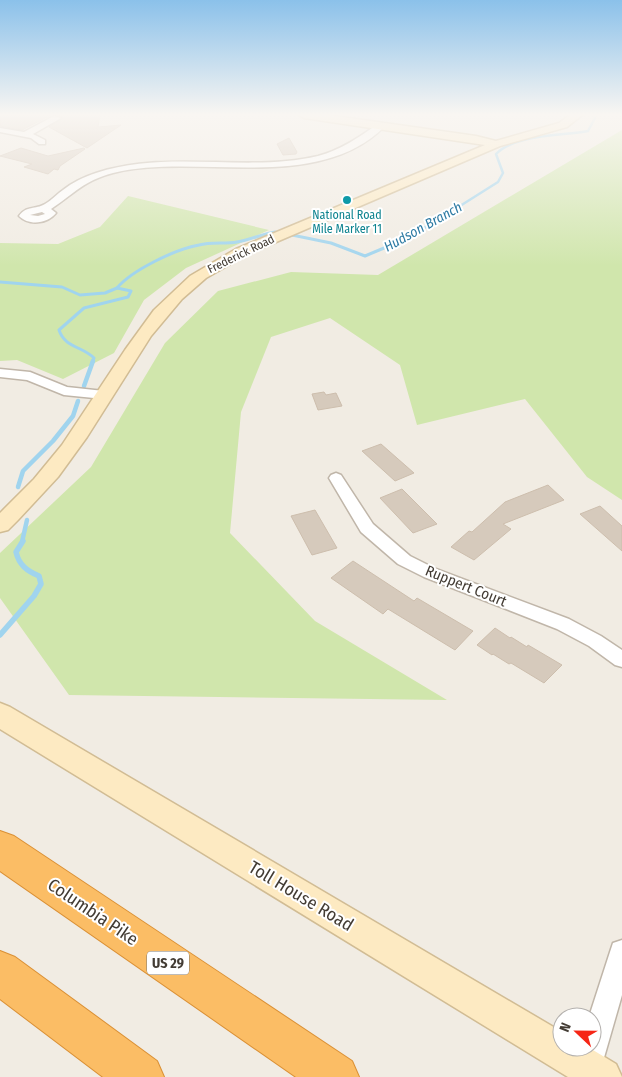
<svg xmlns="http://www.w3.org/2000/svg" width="622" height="1077" viewBox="0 0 622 1077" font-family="'Fira Sans Condensed',sans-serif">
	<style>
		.green { fill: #d0e6ac }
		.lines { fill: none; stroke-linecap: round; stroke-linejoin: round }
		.stream-far3 { stroke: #a0d4ee; stroke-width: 2.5 }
		.stream-far2 { stroke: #a0d4ee; stroke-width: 3 }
		.stream-far1 { stroke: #a0d4ee; stroke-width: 4.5 }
		.stream { stroke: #a0d4ee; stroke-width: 5.5 }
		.building { fill: #d6cabc; stroke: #cdbead }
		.street-casing { stroke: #c0b6a9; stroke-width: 3 }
		.secondary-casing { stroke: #d1bc94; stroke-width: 3 }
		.highway-casing { stroke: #da9035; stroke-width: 2 }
		.street { fill: #fff; fill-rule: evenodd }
		.secondary { fill: #fdeac2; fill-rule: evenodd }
		.highway { fill: #fbbd65; fill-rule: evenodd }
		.culture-dot { fill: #0f9aa8; stroke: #fff; stroke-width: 2 }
		.labels { text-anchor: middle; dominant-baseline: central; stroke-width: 4; stroke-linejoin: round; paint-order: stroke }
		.far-culture-label { font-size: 12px; fill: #0d838f; stroke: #fff }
		.far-street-label { font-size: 12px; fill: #433c34; stroke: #fff }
		.far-water-label { font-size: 14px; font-style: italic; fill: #2e7ba4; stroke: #fff }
		.shield { fill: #fff; stroke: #7b7671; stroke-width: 1 }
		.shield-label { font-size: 14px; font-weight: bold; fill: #433c34 }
		.street-label { font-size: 15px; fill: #433c34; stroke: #fff }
		.near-street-label { font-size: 18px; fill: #433c34; stroke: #fff }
	</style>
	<rect width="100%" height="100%" fill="#f1ece3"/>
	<g class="green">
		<path d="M622,130V500L587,477L525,399L417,425L400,365L330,318L271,337L241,412L230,533L315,621L447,700L69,695L0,598V553L91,467L165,343L218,291L291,272L378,275Z"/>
		<path d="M128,196L269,230L186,268L144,300L114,353L63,379L17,360L0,361V243L58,244L100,227Z"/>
	</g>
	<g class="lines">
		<path class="stream-far3" d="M433,223L498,182L503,173L496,154C515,134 561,136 588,131L595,118"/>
		<g class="stream-far2">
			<path d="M292,235L331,243L365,256L396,243L435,222"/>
			<path d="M0,282L62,287L80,295L105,293L117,288"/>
			<path d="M92,362L94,358C82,346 65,348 59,330L84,308L128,297L131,291L117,288C132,270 176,249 199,245C211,242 225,244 237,242C250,240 262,234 275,232"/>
		</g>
		<g class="stream-far1">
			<path d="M84,386L93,361"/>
			<path d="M18,487L23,471L53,441L73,416L78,401"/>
			<path d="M22,542L27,520"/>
		</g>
		<path class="stream" d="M0,635L34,596L41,584L39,576C27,571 19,565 16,552L23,541"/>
	</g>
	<g class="building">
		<path d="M0,115H51L22,130L0,126Z"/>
		<path d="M58,115H100L98,127L121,125L87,148L49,127L63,118Z"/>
		<path d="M289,138L297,152L296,154L283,155L277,144Z"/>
		<path d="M21,148L48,156L84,148L85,149L60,166L58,170L54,169L48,174L24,167L32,164L0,156Z"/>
		<path d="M324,392L326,395L336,393L342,406L318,410L312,394Z"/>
		<path d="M381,444L414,473L395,481L362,451Z"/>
		<path d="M548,485L564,500L503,524L511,529L474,560L451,547L469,531L472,532L505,502Z"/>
		<path d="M402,489L437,524L413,533L380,498Z"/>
		<path d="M600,506L622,526V551L580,514Z"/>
		<path d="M315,510L337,548L312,555L291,516Z"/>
		<path d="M353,561L414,601L417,598L473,631L455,650L388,609L383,614L331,578Z"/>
		<path d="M495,628L510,638L511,637L527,647L528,645L562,665L544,683L511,663L509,664L493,654L492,655L477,645Z"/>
	</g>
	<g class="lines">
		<defs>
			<g id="street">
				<path d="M54,116L61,118L33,134L45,140V144H39L31,138L0,132V128L24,132Z"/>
				<path d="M378,124L385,126C317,195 196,152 113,173C83,181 75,193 51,209L56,213C47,224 29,226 19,216C27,205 35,210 45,204C52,200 57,194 63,190C73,182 84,177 96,173C168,149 246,173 318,156C341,150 359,137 378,124ZM42,212L45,214L38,216L30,215Z"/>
				<path d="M0,369L30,372L67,387L104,391L111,395L104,399L64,395L27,380L0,377Z"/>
				<path d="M336,473L341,475L373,524L410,556L436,569L569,619L601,636L622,650V667L615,665L589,646L557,629L424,577L398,564L361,532L329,478L331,475Z"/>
				<path d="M622,940V995L601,1068L597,1077H577L573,1068L580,1047H592V1017H589L610,952L613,943Z"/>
			</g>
			<g id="secondary">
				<path d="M299,115H328L476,136L496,141L559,123L570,115H582L567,127L500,146L246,255L206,278L182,299L151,336L87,437L58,477L18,520L8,530L0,532V513L34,479L62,445L125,350L154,310L190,276L236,249L485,145L304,118Z"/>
				<path d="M0,703L10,707L562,1032V1047H588L616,1064L622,1077H568L0,729Z"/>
			</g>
			<g id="highway">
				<path d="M0,831L14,836L352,1061L359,1077H296L0,871Z"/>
				<path d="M0,951L15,957L157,1061L164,1077H103L0,999Z"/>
			</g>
		</defs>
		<use href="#street" class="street-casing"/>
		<use href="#secondary" class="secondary-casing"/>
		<use href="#highway" class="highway-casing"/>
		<use href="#street" class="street"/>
		<use href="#secondary" class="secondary"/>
		<use href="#highway" class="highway"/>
	</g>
	<linearGradient id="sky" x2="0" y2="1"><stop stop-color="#8bc1ea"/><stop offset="0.43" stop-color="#f9f6f2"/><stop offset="1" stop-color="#f9f6f2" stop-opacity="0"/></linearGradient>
	<rect width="622" height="266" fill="url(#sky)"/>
	<circle class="culture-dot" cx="347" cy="200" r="5"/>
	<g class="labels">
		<g class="far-culture-label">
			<text x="347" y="215">National Road<tspan x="347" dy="14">Mile Marker 11</tspan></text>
		</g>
		<g class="far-street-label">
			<text transform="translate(241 254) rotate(-26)">Frederick Road</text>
		</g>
		<g class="far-water-label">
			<text transform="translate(423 227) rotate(-29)">Hudson Branch</text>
		</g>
		<rect class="shield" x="147" y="951.5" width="42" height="23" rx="4"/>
		<g class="shield-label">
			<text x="168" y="963">US 29</text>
		</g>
		<g class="street-label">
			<text transform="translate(466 586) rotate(22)">Ruppert Court</text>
		</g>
		<g class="near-street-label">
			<text transform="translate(301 896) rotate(31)">Toll House Road</text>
			<text transform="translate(93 912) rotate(34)">Columbia Pike</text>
		</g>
	</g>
	<g transform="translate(577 1032) rotate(292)"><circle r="24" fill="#ffffff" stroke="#b4b1ae"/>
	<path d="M0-4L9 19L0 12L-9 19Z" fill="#f62616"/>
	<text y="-8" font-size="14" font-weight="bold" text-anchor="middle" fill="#433c34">N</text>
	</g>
</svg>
